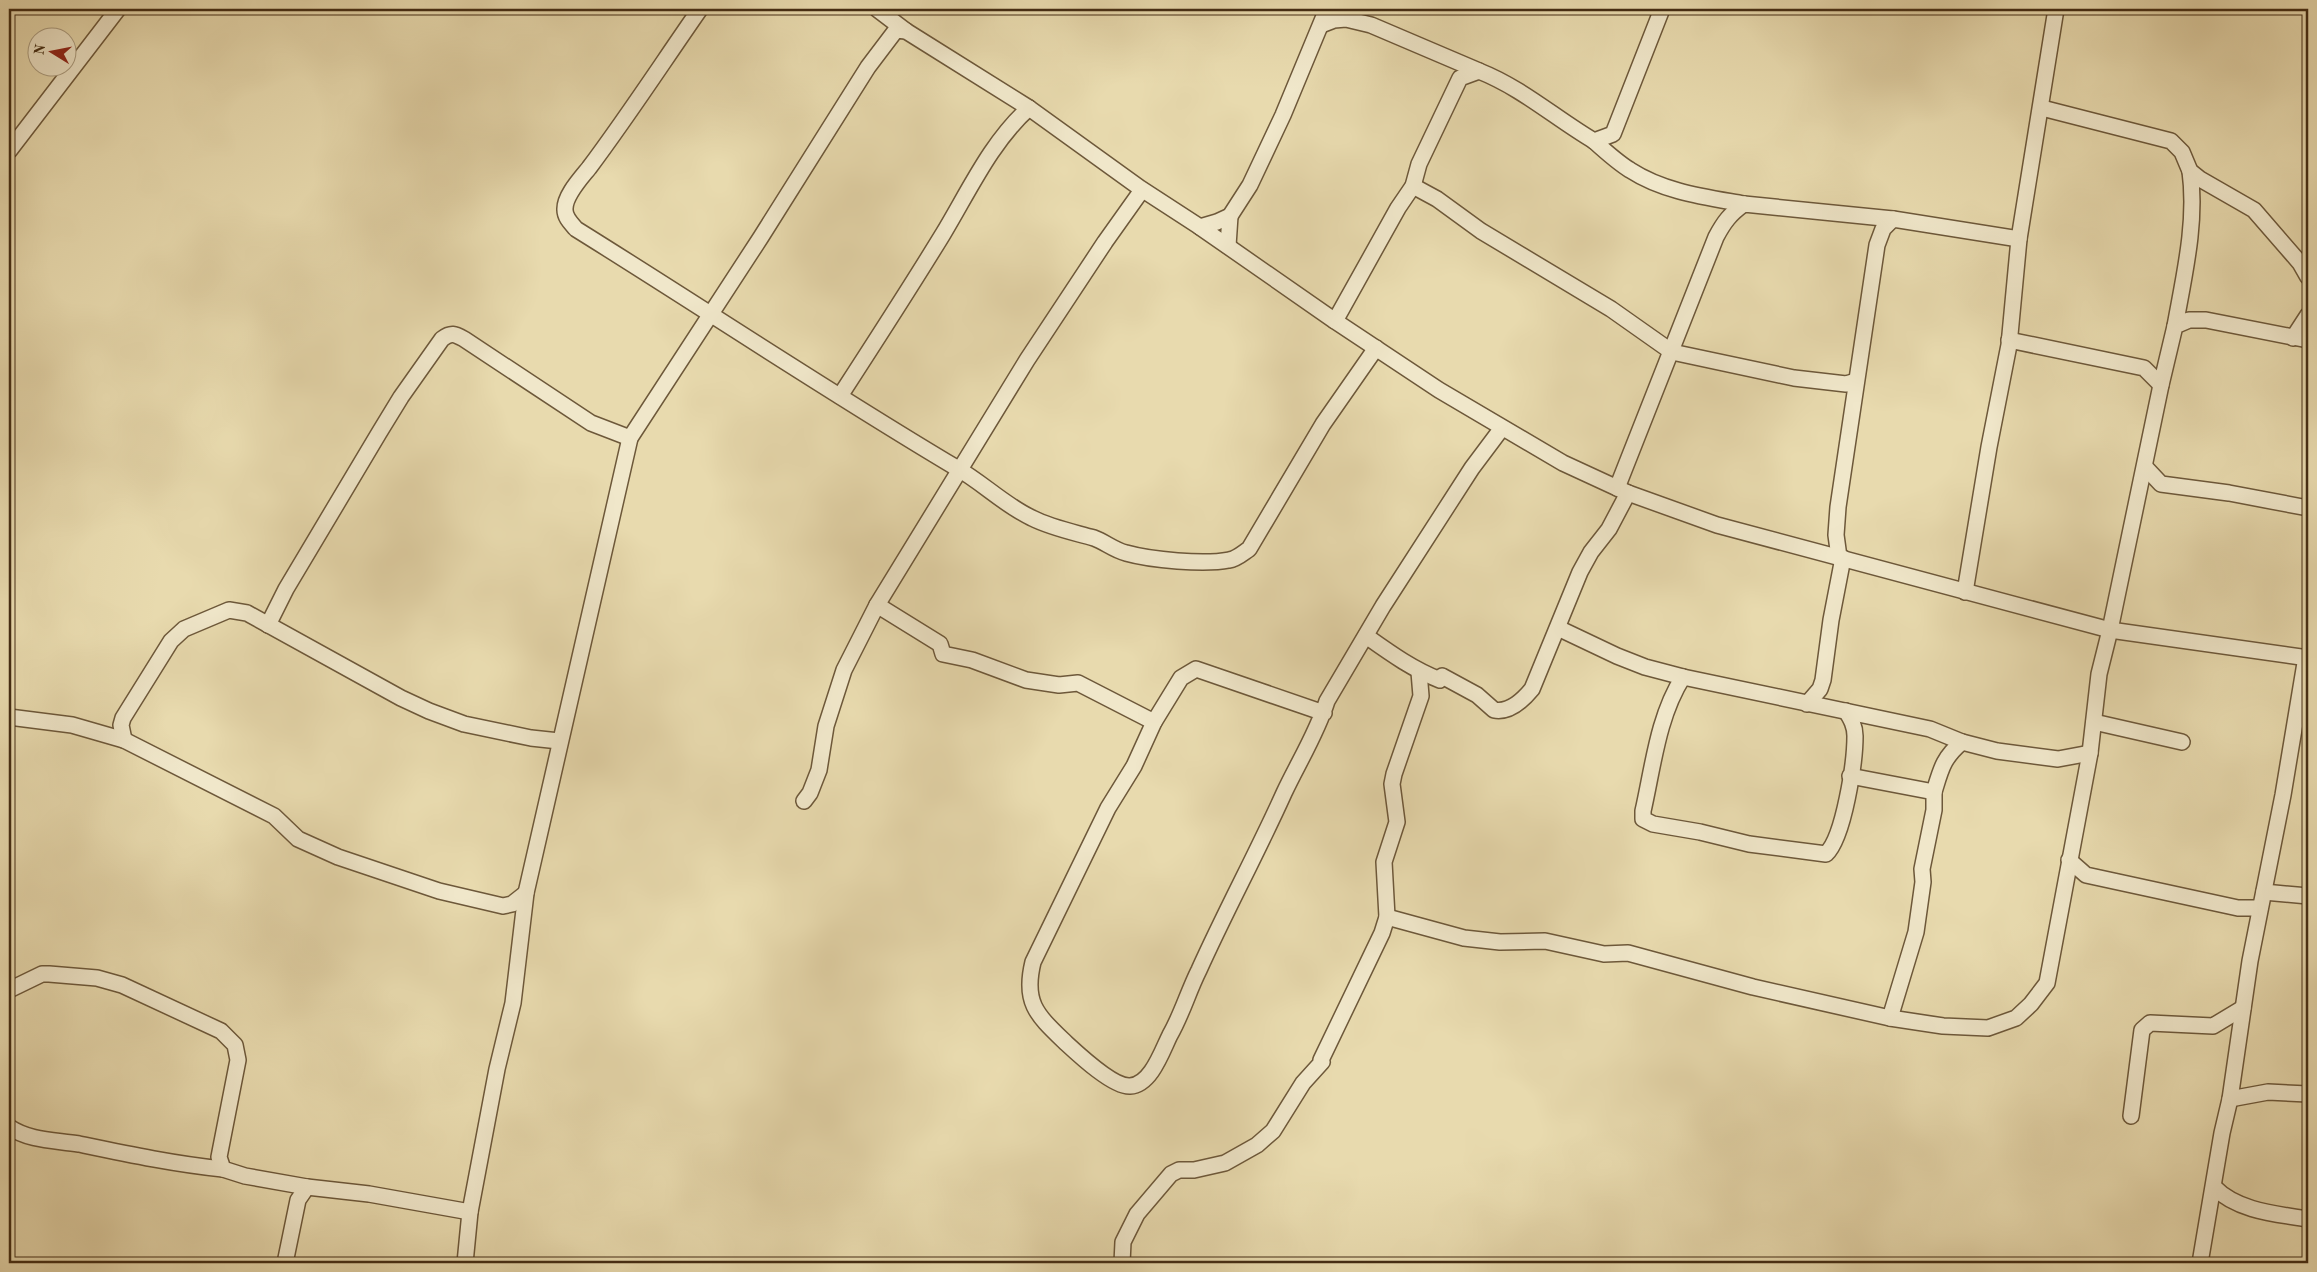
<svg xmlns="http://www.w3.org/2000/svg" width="2317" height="1272" viewBox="0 0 2317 1272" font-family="'Old Standard TT',serif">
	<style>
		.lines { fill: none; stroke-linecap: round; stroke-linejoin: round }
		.minor-casing { stroke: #6d583a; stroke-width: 18 }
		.minor { stroke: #f0e7ca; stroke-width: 15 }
	</style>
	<rect width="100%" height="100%" fill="#e8daae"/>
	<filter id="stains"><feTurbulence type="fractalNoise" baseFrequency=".004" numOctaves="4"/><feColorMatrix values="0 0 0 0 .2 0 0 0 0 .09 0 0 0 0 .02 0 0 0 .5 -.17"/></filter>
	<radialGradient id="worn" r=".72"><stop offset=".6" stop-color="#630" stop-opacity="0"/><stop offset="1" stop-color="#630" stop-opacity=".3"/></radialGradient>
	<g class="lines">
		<defs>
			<g id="minor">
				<path d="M700,9C663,62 628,116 589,168C581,178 564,196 565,210C565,218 572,224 576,229C703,308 827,391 955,467C982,482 1004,505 1032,518C1052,528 1073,532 1094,538C1105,542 1114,550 1126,553C1151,560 1204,565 1229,560C1237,559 1243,553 1249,549L1323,424L1376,348"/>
				<path d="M877,9L906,31"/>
				<path d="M1321,25L1334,20L1346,19L1371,25L1479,71"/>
				<path d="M2042,108L2171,141L2182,152L2190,171L2200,179L2254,210L2300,263L2308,277"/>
				<path d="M1594,141C1605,151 1617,162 1630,170C1664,192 1705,197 1744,204"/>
				<path d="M9,151L118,9"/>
				<path d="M1413,186L1437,199L1481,231L1611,309L1672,352L1794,378L1846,384L1856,381"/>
				<path d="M1200,227L1217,222L1230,216L1250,185L1283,115L1327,9"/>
				<path d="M1228,246L1230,216"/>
				<path d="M1335,321L1398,208L1413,186L1419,164L1460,78L1479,71C1522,88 1555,118 1594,141L1613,134L1662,9"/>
				<path d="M2175,326C2184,276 2197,222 2190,171"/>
				<path d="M2293,338L2308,315"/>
				<path d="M2009,340L2144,368L2161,385"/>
				<path d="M840,396C875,342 910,288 943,234C969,191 991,142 1029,108"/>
				<path d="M2145,467L2161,484L2229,493L2308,508"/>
				<path d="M1617,488L1716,237C1724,222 1730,214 1744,204L1893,219"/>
				<path d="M1839,557L1836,535L1838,507L1877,245L1883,229L1893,219L2019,239"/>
				<path d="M1965,592L1989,447L2009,345L2019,239L2056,9"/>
				<path d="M877,605L940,644L943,654L972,660L1026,680L1059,685L1078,683L1154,722"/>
				<path d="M268,625L286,589L379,433L401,397L442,339C451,332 455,334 464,339L591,423L630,438"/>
				<path d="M1558,628L1617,656L1645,667L1683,677L1930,729L1962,742L1997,751L2058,759L2090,753"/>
				<path d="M1366,636C1390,653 1412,669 1440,680L1442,676L1477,695L1494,710C1509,713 1523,700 1532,689L1580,572L1591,552L1609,529L1628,493"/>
				<path d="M1683,677C1658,716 1653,767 1643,811V819L1653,824L1700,832L1749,844L1826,854C1844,837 1855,762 1855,736C1855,726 1851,719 1846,711"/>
				<path d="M1807,704L1820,689L1823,680L1831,620L1843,558"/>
				<path d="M1324,713L1196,669L1181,678L1154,722L1134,766L1108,808L1033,962C1023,1003 1037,1015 1065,1042C1078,1054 1113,1087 1130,1086C1151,1085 1162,1051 1170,1035C1182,1014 1188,992 1199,970C1226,910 1257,853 1284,793C1298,763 1317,733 1327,701L1383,606L1472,468L1502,428"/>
				<path d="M9,717L72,725L124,740L274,816L298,839L338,857L439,891L503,906L512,904L526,893"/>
				<path d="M2094,722L2182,742"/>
				<path d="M124,740L121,725L123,718L171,641L184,629L229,610L247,613L401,698L429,711L464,724L531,738L559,741"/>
				<path d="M1850,776L1934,792C1941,769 1943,758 1962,742"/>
				<path d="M804,801L810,793L819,770L826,726L844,670L877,605L1027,360L1105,242L1142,190"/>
				<path d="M2069,860L2086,875L2238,908H2260"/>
				<path d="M2264,892L2308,896"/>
				<path d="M1387,917L1464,938L1500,942L1545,941L1604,954L1628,953L1753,987L1890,1018L1943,1026L1988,1028L2016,1018L2031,1004L2047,983L2090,753L2099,674L2110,630L2161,385L2175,326L2189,320H2206L2308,340"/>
				<path d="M9,990L42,974H49L97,978L122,985L221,1031L235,1045L238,1060L219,1157L223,1169L245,1176L307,1187L369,1194L470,1212"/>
				<path d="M1890,1018L1916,932L1923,882L1922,869L1934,810V792"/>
				<path d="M2230,1099L2268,1092L2308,1094"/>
				<path d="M2131,1116L2142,1030L2150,1023L2213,1026L2243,1008"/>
				<path d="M9,1127C30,1141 54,1140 79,1144C127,1154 174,1164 223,1169"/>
				<path d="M2214,1187C2237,1211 2276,1214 2308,1219"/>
				<path d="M285,1263L298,1200L307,1187"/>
				<path d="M465,1263L470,1212L497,1069L513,1003L526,893L630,438L761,237L868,67L896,30L906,31L1029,108L1140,188L1200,227L1335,321L1439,390L1563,463L1628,493L1717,525L2110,630L2308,658"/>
				<path d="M1122,1263L1123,1242L1137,1214L1171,1174L1179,1170H1194L1225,1163L1257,1145L1273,1131L1303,1083L1322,1062L1321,1060L1382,933L1387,917L1384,862L1397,822L1392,784L1394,774L1421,696L1419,672"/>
				<path d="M2200,1263L2222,1133L2230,1099L2250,961L2283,795L2306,657"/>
			</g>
		</defs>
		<use href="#minor" class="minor-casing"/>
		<use href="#minor" class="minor"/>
	</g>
	<rect width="2317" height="1272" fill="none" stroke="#e8daae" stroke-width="30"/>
	<rect x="10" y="10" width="2297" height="1252" fill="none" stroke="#442d14" stroke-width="2.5"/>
	<rect x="15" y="15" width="2287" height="1242" fill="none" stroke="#442d14"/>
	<g transform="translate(52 52) rotate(280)"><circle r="24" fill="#f0e7ca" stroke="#ab9d81"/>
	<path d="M0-4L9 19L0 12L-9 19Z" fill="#8f2418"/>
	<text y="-8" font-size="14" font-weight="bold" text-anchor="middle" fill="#442d14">N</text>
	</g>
	<rect width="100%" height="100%" filter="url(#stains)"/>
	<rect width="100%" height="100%" fill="url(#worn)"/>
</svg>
